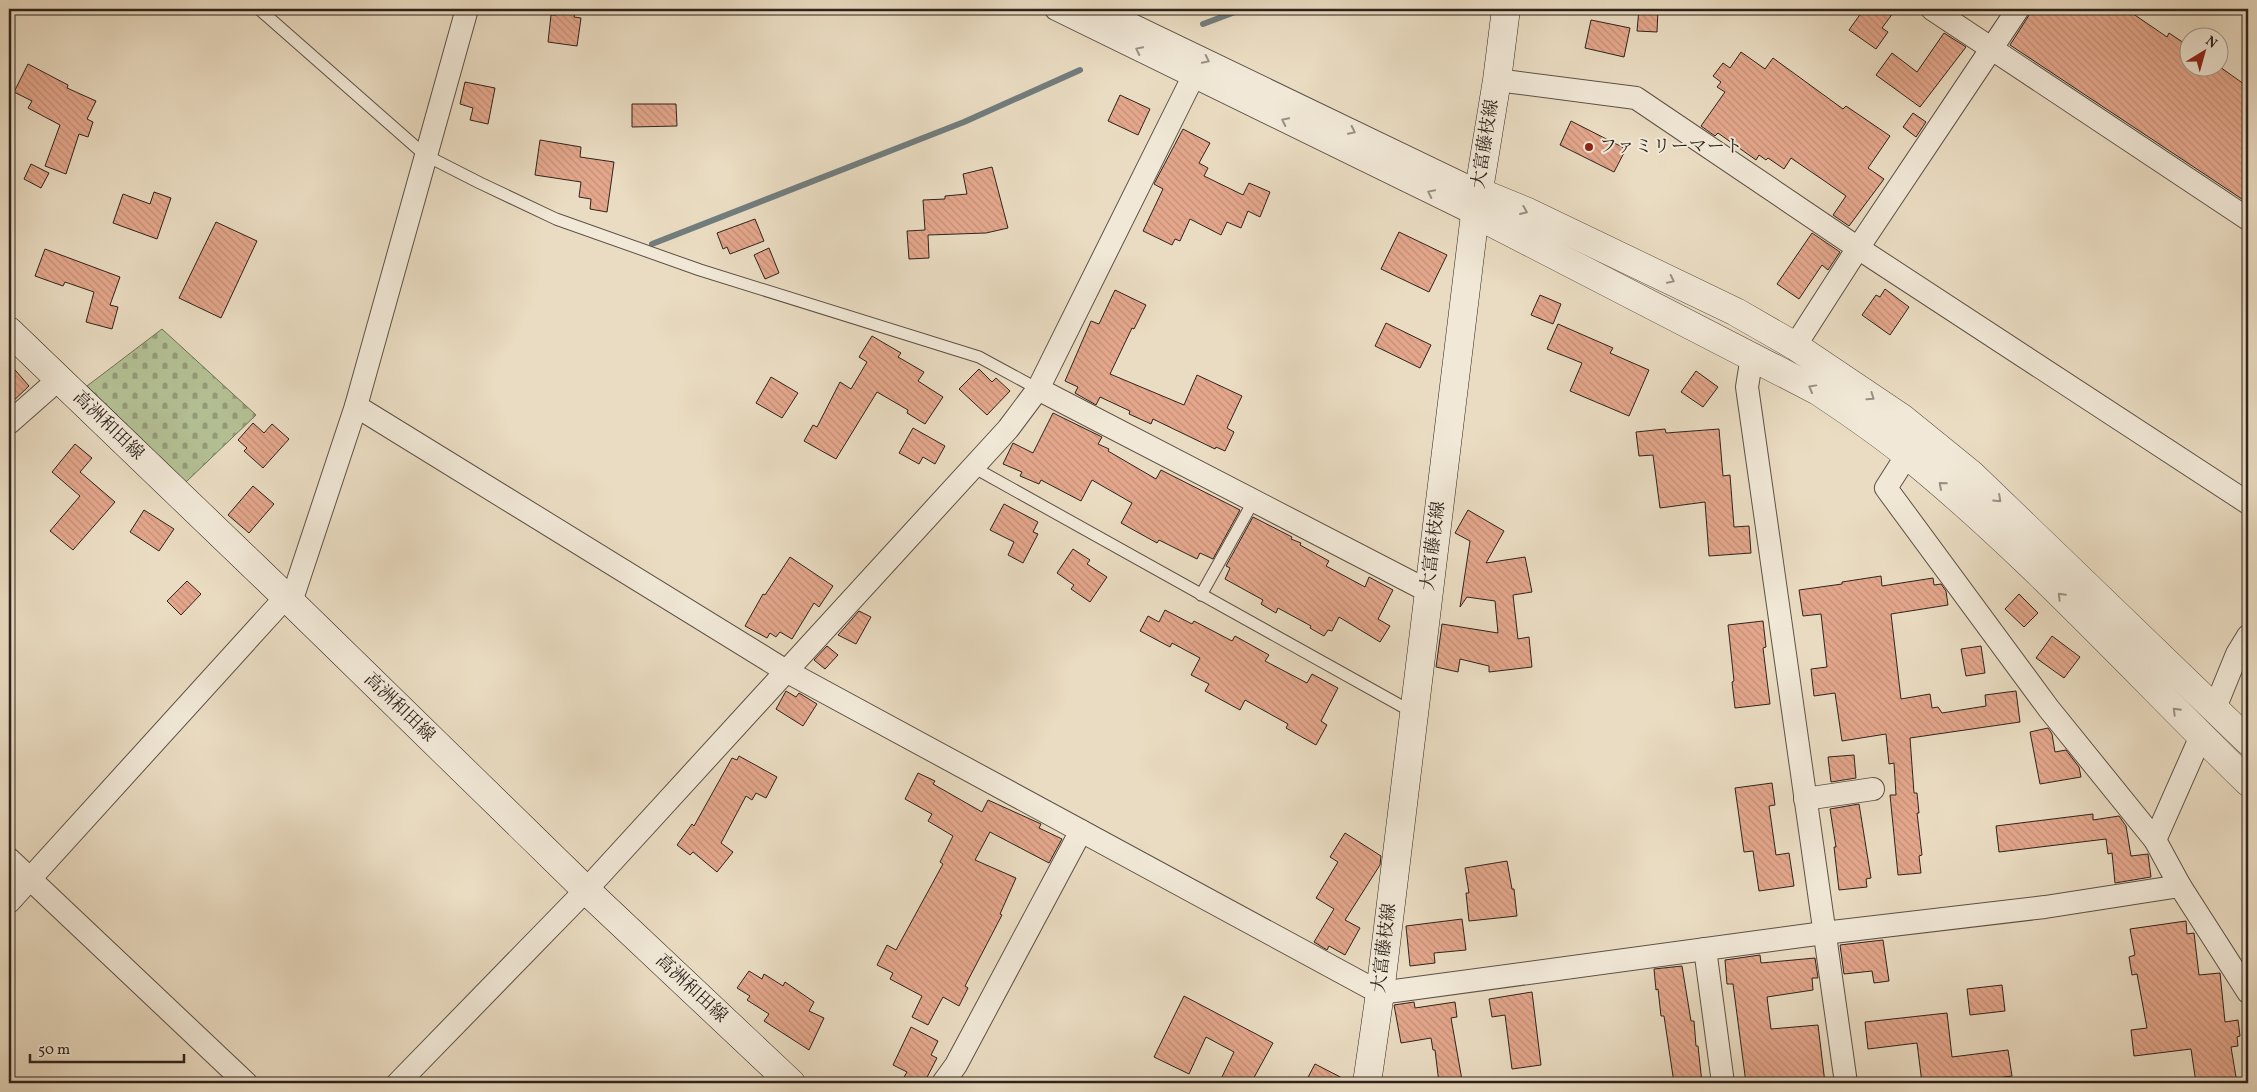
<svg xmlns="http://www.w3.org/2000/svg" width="2257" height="1092" viewBox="0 0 2257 1092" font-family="Vollkorn,'Noto Serif JP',serif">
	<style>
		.cemetery { fill: url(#cemetery-stones); stroke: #717258 }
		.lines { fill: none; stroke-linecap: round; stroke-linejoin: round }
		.stream { stroke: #717d7d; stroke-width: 6 }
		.building { fill: url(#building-back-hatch); stroke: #2e231c }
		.service-casing { stroke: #5d5146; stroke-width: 13 }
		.minor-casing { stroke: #5d5146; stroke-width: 24 }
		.tertiary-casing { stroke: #5d5146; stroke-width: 29 }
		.secondary-casing { stroke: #2e231c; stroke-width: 29 }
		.service { stroke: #f1e8d7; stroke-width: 11 }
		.minor { stroke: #f1e8d7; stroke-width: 22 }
		.tertiary { stroke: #f1e8d7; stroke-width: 28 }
		.secondary { stroke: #f1e8d7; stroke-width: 28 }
		.oneway { stroke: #998f83 }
		.poi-dot { fill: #8f2418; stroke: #f1e8d7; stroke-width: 2 }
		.labels { text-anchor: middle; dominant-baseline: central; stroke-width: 4; stroke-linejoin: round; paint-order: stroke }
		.street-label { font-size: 18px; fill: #2e231c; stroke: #f1e8d7 }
		.poi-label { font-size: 18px; fill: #2e231c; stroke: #f1e8d7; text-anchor: start }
	</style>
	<defs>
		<pattern id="cemetery-stones" width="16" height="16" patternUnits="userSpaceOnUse" patternTransform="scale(1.25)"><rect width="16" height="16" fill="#b4c195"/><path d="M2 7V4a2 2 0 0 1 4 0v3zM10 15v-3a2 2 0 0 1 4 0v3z" fill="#939c79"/></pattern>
		<pattern id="building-back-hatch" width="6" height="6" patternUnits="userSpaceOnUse" patternTransform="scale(1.25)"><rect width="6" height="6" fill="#e4a78c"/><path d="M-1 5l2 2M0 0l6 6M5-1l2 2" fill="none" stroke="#c48f78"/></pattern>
	</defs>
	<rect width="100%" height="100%" fill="#eadcc2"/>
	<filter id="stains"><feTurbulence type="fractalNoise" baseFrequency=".004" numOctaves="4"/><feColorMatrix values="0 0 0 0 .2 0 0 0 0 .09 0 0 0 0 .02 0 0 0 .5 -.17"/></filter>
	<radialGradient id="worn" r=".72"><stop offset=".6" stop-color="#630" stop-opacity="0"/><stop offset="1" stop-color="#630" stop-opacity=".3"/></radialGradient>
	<path class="cemetery" d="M162,329L256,415L186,482L87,386Z"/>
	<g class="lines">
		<g class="stream">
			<path d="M1203,24L1243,9"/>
			<path d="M652,244L964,122L1080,70"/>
		</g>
	</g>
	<g class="building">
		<path d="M556,9H576L574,17L581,18L577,46L548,42L551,15H556Z"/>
		<path d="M1639,9H1658L1657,32L1637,31Z"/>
		<path d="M1864,9H1896L1882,28L1888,32L1876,49L1849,30Z"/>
		<path d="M2033,9H2126L2167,37L2169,33L2190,47V68L2220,67L2248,87V203L2010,45Z"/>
		<path d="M1591,20L1630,28L1624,57L1585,48Z"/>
		<path d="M1944,33L1966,47L1920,107L1876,75L1892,53L1917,72Z"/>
		<path d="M1741,52L1765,69L1773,58L1843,109L1846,106L1890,136L1868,168L1884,179L1849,226L1833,215L1846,196L1826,182L1791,158L1784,169L1768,158L1766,160L1759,155L1756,160L1718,133L1715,136L1701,126L1725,92L1717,87L1721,82L1713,76L1723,63L1730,68Z"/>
		<path d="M28,64L68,85L67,88L96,101L87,119L93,122L88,137L79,134L66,174L45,166L60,125L28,108L32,101L14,92Z"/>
		<path d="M465,82L495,88L488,124L470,120L473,108L460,104Z"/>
		<path d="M1120,95L1150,109L1138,135L1108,121Z"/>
		<path d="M632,104H676L677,126L632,127Z"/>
		<path d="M1913,113L1926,122L1916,137L1903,127Z"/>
		<path d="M1571,121L1626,149L1614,172L1560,145Z"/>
		<path d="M1183,129L1210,143L1199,163L1208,168L1204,176L1243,195L1249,183L1270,192L1260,217L1248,211L1241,228L1227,222L1221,235L1190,219L1180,241L1175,239L1172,245L1143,231L1163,189L1154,184Z"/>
		<path d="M540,140L581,147L580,157L614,162L607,212L590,209L591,199L579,197L581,182L535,175Z"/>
		<path d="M31,164L49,173L41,188L24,179Z"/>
		<path d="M992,167L1008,228L986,233L928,235L929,258L909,259L907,231L925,230L923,200L945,199V196L967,194L963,174Z"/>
		<path d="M154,192L171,198L157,239L113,223L123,194L150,204Z"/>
		<path d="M755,219L764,241L730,254L727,247L723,249L717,233Z"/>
		<path d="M216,222L257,241L221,318L179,298Z"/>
		<path d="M1399,232L1447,255L1429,292L1381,269Z"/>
		<path d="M1812,233L1840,252L1828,270L1822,265L1799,299L1777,284Z"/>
		<path d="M769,248L779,273L765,279L754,255Z"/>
		<path d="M45,249L120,277L110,305L118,307L112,329L86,322L94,292L65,282L63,286L35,276Z"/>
		<path d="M1885,289L1909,307L1890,335L1862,315L1876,295L1880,297Z"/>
		<path d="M1115,290L1146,305L1134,329L1132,328L1110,374L1184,405L1197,375L1242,396L1227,428L1234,432L1225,451L1216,447L1215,449L1153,419L1151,424L1129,414L1130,411L1100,397L1096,405L1075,393L1078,387L1065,381L1091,321L1099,324Z"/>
		<path d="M1540,295L1561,304L1553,324L1531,315Z"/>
		<path d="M1386,323L1431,345L1420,368L1375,346Z"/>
		<path d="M1558,324L1613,348L1610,353L1649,370L1629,416L1570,391L1582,363L1547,349Z"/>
		<path d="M872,336L901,353L898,357L924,372L918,381L943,397L925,424L907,413L908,410L877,392L836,459L804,441L813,425L817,427L840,382L851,389L867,362L859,357Z"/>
		<path d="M9,363L29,386L9,405Z"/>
		<path d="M979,369L992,382L996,378L1010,391L987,415L959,389Z"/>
		<path d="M1696,371L1718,387L1703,407L1681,392Z"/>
		<path d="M771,377L798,393L782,418L756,403Z"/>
		<path d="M1053,413L1102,437L1098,444L1109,449L1108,451L1156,479L1161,470L1240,510L1213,559L1200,553L1197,559L1159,540L1157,543L1121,523L1132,503L1092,480L1081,501L1041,480L1039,484L1020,476L1022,472L1003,464L1013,443L1033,453Z"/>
		<path d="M253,423L264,433L272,424L289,439L263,468L244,451L247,448L238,440Z"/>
		<path d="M913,428L945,446L935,464L923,457L919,464L899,453Z"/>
		<path d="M1665,429L1666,433L1719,429L1723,476L1730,475L1734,527L1749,526L1751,553L1709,556L1705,502L1660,508L1653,455L1639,456L1636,432Z"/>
		<path d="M75,444L92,458L80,472L115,502L73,550L50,531L80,496L52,472Z"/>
		<path d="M253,486L274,504L249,533L228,515Z"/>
		<path d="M1004,504L1038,522L1033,532L1038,534L1023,563L1008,555L1014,542L990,530Z"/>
		<path d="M144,510L174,529L159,551L130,532Z"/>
		<path d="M1468,510L1504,531L1486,563L1525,557L1532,592L1513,595L1518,639L1529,637L1532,667L1489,672V666L1460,659L1458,672L1436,667L1442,624L1498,633L1495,601L1467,597L1460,607L1470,541L1455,533Z"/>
		<path d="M1253,517L1292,537L1291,539L1301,543L1300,545L1329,561L1326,566L1365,587L1369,577L1393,590L1378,619L1390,626L1380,642L1339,617L1332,631L1328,630L1324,636L1310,628L1311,626L1278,608L1276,613L1261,604L1263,600L1225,579L1230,568L1226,566Z"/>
		<path d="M1073,549L1090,560L1087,564L1107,577L1090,602L1071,589L1074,585L1057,573Z"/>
		<path d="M790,557L833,586L819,607L814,603L792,639L780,632L776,637L770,633L767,638L745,626L763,594L765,595Z"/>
		<path d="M1881,576L1882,586L1933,578L1934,585L1941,584L1946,591L1948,605L1891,614L1901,699L1930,694L1932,708L1938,707L1942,713L1986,706L1985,695L2016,691L2020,722L1910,738L1914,793H1917L1919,813H1917L1922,855L1919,856L1921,873L1898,875L1890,795H1896L1894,763L1889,764L1886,734L1842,741L1835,693L1814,696L1811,669L1827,667L1821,614L1803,616L1799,590L1842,584V582Z"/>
		<path d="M187,581L201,594L181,615L167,601Z"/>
		<path d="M2019,594L2038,613L2024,627L2005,609Z"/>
		<path d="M1165,610L1192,624L1194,621L1232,641L1235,636L1269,655L1265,661L1307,683L1312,674L1338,688L1321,721L1327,725L1316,745L1286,728L1288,724L1245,700L1240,710L1205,691L1209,684L1191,675L1200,658L1172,643L1170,647L1140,631L1148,616L1159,622Z"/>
		<path d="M859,611L871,617L856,644L838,635Z"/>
		<path d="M1763,621L1766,647L1763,648L1770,704L1735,708L1732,682L1734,681L1728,625Z"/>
		<path d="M2052,636L2080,657L2064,678L2036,658Z"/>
		<path d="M827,646L838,655L825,669L814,660Z"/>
		<path d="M1981,646L1985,673L1966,676L1961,649Z"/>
		<path d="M786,691L796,697L799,693L817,704L803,726L776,709Z"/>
		<path d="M2048,728L2052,734L2055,752L2066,750L2079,767L2081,777L2040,784L2030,732Z"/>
		<path d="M1854,755L1856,778L1831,782L1828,757Z"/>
		<path d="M739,756L777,777L766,798L756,793L752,800L746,796L721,843L733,852L717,872L693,852L690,855L677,845L692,824L694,826L732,758L737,760Z"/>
		<path d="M918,773L935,781L933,784L982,812L988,800L1041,824L1039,828L1062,839L1049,863L990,832L975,860L1016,878L1000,914L1002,915L965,986L968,988L959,1006L943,997L928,1025L912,1017L922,996L890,979L893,973L877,965L887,945L896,950L943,864L940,862L953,836L928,821L932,814L905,799Z"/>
		<path d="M1772,783L1775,805L1769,806L1776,855L1789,853L1794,886L1759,891L1753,851L1744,852L1735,788Z"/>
		<path d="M1859,804L1871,878L1866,879L1867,887L1839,890L1834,847H1836L1830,809Z"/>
		<path d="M2093,814V820L2119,816L2126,826L2131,856L2148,854L2151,877L2115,883L2112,853L2108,854L2106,839L1999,852L1996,826Z"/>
		<path d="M1345,833L1381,856L1380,865L1345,920L1360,928L1345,955L1329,946L1327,950L1314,942L1334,909L1316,898L1338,862L1330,857Z"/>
		<path d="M1507,861L1512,889H1514L1517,916L1469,921L1466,893H1469L1465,868Z"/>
		<path d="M1462,919L1466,950L1434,953L1435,963L1410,966L1406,926Z"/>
		<path d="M2186,921L2187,934L2194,933L2199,975L2220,973L2225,1022L2238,1020L2240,1036L2237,1037L2238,1046L2231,1047L2237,1083H2196L2191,1049L2134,1056L2131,1030L2147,1028L2137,974L2132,975L2129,957L2135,955L2130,929Z"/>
		<path d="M1883,940L1889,981L1874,983L1872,971L1844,974L1840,945Z"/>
		<path d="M1760,955L1761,963L1815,958L1818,978H1812L1813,990L1767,997L1771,1029L1818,1025L1825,1083H1746L1733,984H1727L1725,960Z"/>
		<path d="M1682,966L1691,1021H1694L1696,1046H1698L1702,1083H1674L1664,1016H1661L1658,989L1656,990L1654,969Z"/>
		<path d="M749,971L762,979L764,974L783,986L785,982L814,1002L809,1011L824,1018L809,1050L764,1021L769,1014L747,1000L750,996L737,988Z"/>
		<path d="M2002,985L2005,1011L1970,1015L1967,989Z"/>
		<path d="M1532,992L1541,1065L1512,1069L1505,1015L1492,1017L1489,999Z"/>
		<path d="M1184,996L1273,1043L1251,1083H1219L1234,1052L1206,1037L1189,1074L1154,1057Z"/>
		<path d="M1414,1002L1415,1008L1455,1002L1457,1017L1451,1018L1462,1080L1439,1083L1435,1050H1433L1431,1038L1401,1043L1394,1005Z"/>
		<path d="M1947,1013L1952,1057L2008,1050L2012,1076L1953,1083H1922L1917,1043L1868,1049L1865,1022Z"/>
		<path d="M911,1027L938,1041L931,1055L937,1058L924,1083H916L904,1077L907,1072L893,1065Z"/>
		<path d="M1315,1064L1352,1083H1305Z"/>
	</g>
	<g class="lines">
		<defs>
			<g id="service">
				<path d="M259,9L425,155L480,183L556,219L700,270L979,357L1038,389"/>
				<path d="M973,467L1414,713"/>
				<path d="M1201,595L1253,502"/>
			</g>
			<g id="minor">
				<path d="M1056,9L1475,214"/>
				<path d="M1099,9L1479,192"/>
				<path d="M1932,9L2248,219"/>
				<path d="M1497,80L1636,98L1858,248L2248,503"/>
				<path d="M1795,346L1858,248L2018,9"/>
				<path d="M1752,356L1747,387L1846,1083"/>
				<path d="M1038,389L1428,591"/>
				<path d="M356,406L786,671L1380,993L1824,933L2045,907L2180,886"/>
				<path d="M9,423L59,379"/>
				<path d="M1907,455L1886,488L2049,709L2155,840L2180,886L2248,992"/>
				<path d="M291,602L356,406L467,9"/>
				<path d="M2215,708L2237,654L2248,636"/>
				<path d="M1805,799L1873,789"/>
				<path d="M2155,840L2201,736"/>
				<path d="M9,859L246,1083"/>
				<path d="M9,902L286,597"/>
				<path d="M1705,949L1723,1083"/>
				<path d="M398,1083L586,890L1008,429L1038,389L1193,77"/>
				<path d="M943,1083L956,1065L1081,831"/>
			</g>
			<g id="tertiary">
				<path d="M1479,192L1528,212L1736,312L1795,346L1902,418L1971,474L2248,741"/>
				<path d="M1475,214L1818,391C1848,411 1879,432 1907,455C2029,554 2135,672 2248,782"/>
			</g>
			<g id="secondary">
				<path d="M9,331L291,602L586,890L791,1083"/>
				<path d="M1367,1083L1380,993L1475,214L1497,80L1506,9"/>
			</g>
		</defs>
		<use href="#service" class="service-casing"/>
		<use href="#minor" class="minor-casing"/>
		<use href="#tertiary" class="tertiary-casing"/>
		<use href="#secondary" class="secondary-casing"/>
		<use href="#service" class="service"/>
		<use href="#minor" class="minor"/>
		<use href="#tertiary" class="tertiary"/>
		<use href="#secondary" class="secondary"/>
	</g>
	<defs><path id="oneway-chevron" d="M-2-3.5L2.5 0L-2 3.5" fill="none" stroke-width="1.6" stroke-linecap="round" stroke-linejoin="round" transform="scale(1.25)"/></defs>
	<g class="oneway">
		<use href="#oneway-chevron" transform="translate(1139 50) rotate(-154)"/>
		<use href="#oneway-chevron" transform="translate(1206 60) rotate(26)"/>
		<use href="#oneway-chevron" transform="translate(1285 121) rotate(-154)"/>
		<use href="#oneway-chevron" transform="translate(1352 131) rotate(26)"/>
		<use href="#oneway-chevron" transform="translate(1431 193) rotate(-154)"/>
		<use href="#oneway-chevron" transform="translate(1524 211) rotate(23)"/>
		<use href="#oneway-chevron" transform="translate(1671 280) rotate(26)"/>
		<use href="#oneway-chevron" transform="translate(1812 388) rotate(-151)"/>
		<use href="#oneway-chevron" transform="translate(1871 397) rotate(35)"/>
		<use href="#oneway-chevron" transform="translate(1942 485) rotate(-139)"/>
		<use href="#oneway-chevron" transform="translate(1998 499) rotate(43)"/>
		<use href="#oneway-chevron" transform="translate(2061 596) rotate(-135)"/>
		<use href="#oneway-chevron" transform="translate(2176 711) rotate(-135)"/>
	</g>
	<circle class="poi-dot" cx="1589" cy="147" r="5"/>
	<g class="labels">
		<g class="street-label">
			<text transform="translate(1486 144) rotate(-81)">大富藤枝線</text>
			<text transform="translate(108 426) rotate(44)">高洲和田線</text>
			<text transform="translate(1434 546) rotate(-83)">大富藤枝線</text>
			<text transform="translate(399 708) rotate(44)">高洲和田線</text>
			<text transform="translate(1385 948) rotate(-83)">大富藤枝線</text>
			<text transform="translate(691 989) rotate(43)">高洲和田線</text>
		</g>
		<g class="poi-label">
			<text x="1599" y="147">ファミリーマート</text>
		</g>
	</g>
	<rect width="2257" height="1092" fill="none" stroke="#eadcc2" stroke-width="30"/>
	<rect x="10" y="10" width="2237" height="1072" fill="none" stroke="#2e231c" stroke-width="2.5"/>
	<rect x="15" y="15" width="2227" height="1062" fill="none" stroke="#2e231c"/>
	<g transform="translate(2204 52) rotate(37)"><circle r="24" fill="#f1e8d7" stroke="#a3998c"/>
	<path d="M0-4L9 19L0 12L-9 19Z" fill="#8f2418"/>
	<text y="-8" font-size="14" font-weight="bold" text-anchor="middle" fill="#2e231c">N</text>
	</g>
	<path d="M30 1054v8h154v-8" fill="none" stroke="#2e231c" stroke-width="2.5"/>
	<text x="38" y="1054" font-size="15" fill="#2e231c" stroke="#f1e8d7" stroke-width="4" paint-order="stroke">50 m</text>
	<rect width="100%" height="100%" filter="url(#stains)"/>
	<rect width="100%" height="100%" fill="url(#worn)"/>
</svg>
